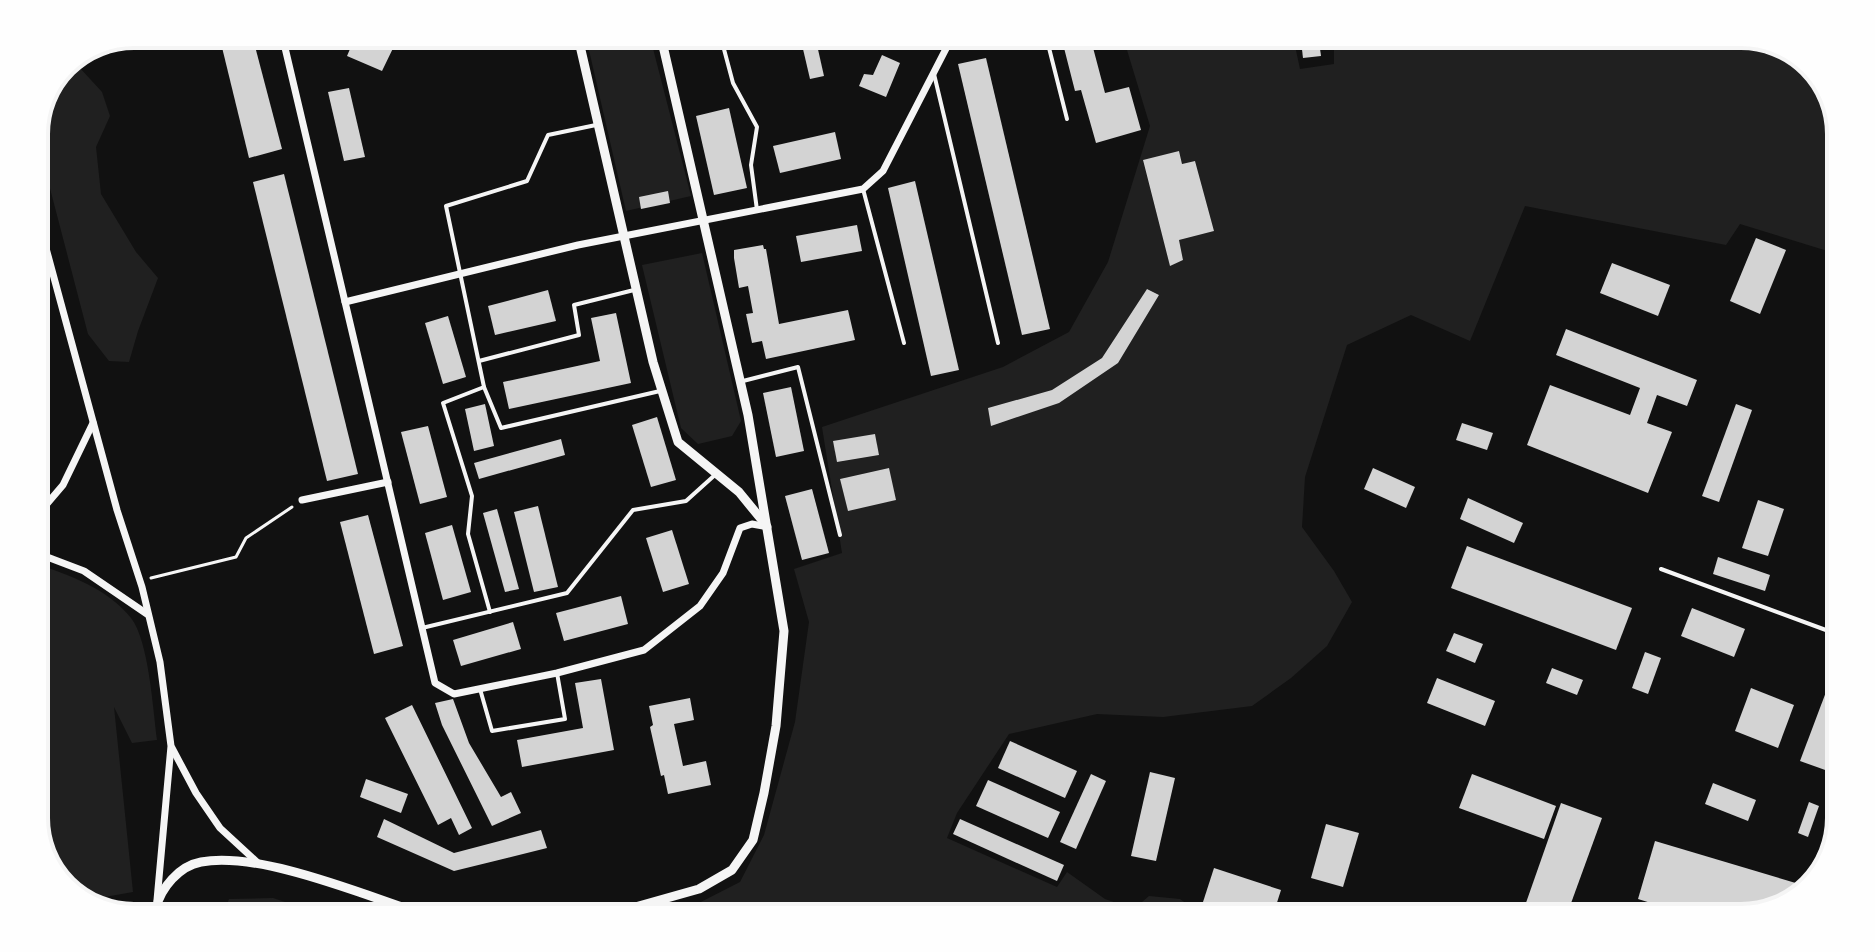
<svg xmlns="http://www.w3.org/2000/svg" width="1875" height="952" viewBox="0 0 1875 952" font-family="'Nunito Sans',sans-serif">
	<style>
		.green { fill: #202020; fill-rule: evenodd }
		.building { fill: #d3d3d3 }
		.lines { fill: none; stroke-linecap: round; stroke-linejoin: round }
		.path { stroke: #f5f5f5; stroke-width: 3 }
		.service { stroke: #f5f5f5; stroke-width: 4 }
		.minor { stroke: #f5f5f5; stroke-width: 7 }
		.tertiary { stroke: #f5f5f5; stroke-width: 9 }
		.rim { fill: none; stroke: #f5f5f5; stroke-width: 4 }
	</style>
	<rect width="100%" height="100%" fill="#111"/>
	<g class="green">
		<path d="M586,37H650L691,196L626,211Z"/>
		<path d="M1124,40L1294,41L1300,69L1334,64V41L1785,44L1824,79L1841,128L1839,261L1834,253L1740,224L1726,245L1525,206L1470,341L1411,315L1347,345L1305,477L1302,527L1334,571L1352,602L1327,646L1291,678L1252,706L1163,717L1097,714L1009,734L957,813L947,838L1057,887L1067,872L1105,899L1134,909L1149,896L1180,899L1202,915L676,911L691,907L740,882L764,835L795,722L809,622L794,569L842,553L822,427L1003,367L1069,332L1108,262L1150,126ZM1179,151L1182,164L1195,161L1214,231L1179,240L1183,260L1170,265L1143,161ZM1147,289L1159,295L1118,363L991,425L988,408L1052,390L1102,358ZM875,434L879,455L838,462L833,442ZM889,468L895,500L848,510L840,479Z"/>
		<path d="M77,57L79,67L102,92L110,116L96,147L101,194L136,252L158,278L138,331L129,362L109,361L88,334L34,127L64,63Z"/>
		<path d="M702,253L741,421L732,436L698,444L681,428L642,265Z"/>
		<path d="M34,563C69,575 107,588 131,618C149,641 153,710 157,740L132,743L114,707L133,892L82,901L51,874L34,825Z"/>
		<path d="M273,898L306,909H225L229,899Z"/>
	</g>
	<g class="building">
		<path d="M219,35H252L282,149L249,158Z"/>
		<path d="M356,35L410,36L407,44L397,40L382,71L347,56Z"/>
		<path d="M1062,40H1091L1105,93L1129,87L1141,130L1096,143L1081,90L1075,91Z"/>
		<path d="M1301,41H1319L1321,56L1303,58Z"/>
		<path d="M817,45L824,76L810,79L803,49Z"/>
		<path d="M882,55L900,63L886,97L859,86L864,74L873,75Z"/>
		<path d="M986,58L1050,329L1022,335L958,64Z"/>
		<path d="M349,88L365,157L344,161L328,92Z"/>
		<path d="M729,108L747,188L714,195L696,116Z"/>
		<path d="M835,132L841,159L780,173L773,146Z"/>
		<path d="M1179,151L1182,164L1195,161L1214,231L1179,240L1183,260L1170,266L1143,160Z"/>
		<path d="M284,174L358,474L327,481L253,182Z"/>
		<path d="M915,181L959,370L931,376L888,188Z"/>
		<path d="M668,191L670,203L641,209L639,197Z"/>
		<path d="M857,225L862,251L801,262L796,236Z"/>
		<path d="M1756,238L1786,250L1760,314L1730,301Z"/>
		<path d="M763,245L764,249H766L779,324L848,310L855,340L766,359L762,341L752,343L746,314L753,313L748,286L739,288L734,258V250Z"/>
		<path d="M1612,263L1670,285L1658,316L1600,293Z"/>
		<path d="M1147,289L1159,295L1118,363L1059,403L991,426L988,408L1052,390L1102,358Z"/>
		<path d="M548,290L556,321L495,335L488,306Z"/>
		<path d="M616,313L631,383L509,409L503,382L600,361L591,318Z"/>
		<path d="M448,316L466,377L443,384L425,323Z"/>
		<path d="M1566,329L1697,380L1687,406L1657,395L1647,423L1672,432L1648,493L1527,445L1550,385L1630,415L1640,388L1556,355Z"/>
		<path d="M791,387L804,451L776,457L763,393Z"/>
		<path d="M485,404L494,446L474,451L465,409Z"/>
		<path d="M1736,404L1752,410L1719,502L1702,496Z"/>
		<path d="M657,417L676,480L651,487L632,425Z"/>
		<path d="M1462,423L1493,433L1487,450L1456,440Z"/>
		<path d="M428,426L447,497L420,504L401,432Z"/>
		<path d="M875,434L879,455L837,462L833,441Z"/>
		<path d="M561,439L565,455L479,479L474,463Z"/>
		<path d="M889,468L896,500L848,511L840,479Z"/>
		<path d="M1373,468L1415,487L1406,508L1364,489Z"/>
		<path d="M812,489L829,553L802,560L785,496Z"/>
		<path d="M1468,498L1523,523L1514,543L1460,519Z"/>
		<path d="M1758,500L1784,509L1768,556L1742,548Z"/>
		<path d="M538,506L558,587L534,592L514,512Z"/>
		<path d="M497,509L519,589L505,592L483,513Z"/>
		<path d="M368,515L403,646L374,654L340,522Z"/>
		<path d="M452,525L471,592L443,600L425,533Z"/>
		<path d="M672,530L689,584L663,592L646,538Z"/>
		<path d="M1467,546L1632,608L1616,650L1451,588Z"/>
		<path d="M1718,557L1770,575L1765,591L1713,574Z"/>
		<path d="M621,596L628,624L564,641L556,613Z"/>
		<path d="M1692,608L1745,629L1734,657L1681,636Z"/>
		<path d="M513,622L521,649L461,666L453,640Z"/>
		<path d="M1454,633L1483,644L1475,663L1446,651Z"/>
		<path d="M1645,652L1661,658L1648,694L1632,688Z"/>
		<path d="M1552,668L1583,680L1577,695L1546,683Z"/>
		<path d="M1437,678L1495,701L1485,726L1427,703Z"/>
		<path d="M601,679L614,750L522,767L517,740L583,728L575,683Z"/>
		<path d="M1829,684L1833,685L1832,760L1828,771L1800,761Z"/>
		<path d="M1751,688L1794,705L1778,748L1735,731Z"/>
		<path d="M690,698L694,720L674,724L683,766L706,761L711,785L668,794L664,775L661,776L650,727L653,725L649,706Z"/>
		<path d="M453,699L469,743L501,797L511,792L521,813L492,826L442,725L435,703Z"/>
		<path d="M412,705L472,828L459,835L451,818L438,825L385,718Z"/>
		<path d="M1010,741L1077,771L1065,798L998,768Z"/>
		<path d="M1150,772L1175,778L1156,861L1131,856Z"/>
		<path d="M1091,774L1106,781L1076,849L1060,842Z"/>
		<path d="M1472,774L1556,806L1544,839L1459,808Z"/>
		<path d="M366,779L408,794L401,813L360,797Z"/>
		<path d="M988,780L1060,812L1048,838L976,806Z"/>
		<path d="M1713,783L1756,800L1748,821L1705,804Z"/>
		<path d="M1809,802L1819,806L1808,837L1798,833Z"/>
		<path d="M1561,803L1602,818L1566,917H1521Z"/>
		<path d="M384,819L454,853L541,830L547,848L454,871L377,837Z"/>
		<path d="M960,819L1064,865L1057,881L953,834Z"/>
		<path d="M1326,824L1359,833L1343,887L1311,878Z"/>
		<path d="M1655,841L1809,887L1796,901L1742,918H1699L1638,899Z"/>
		<path d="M1214,868L1281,890L1273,915H1242L1203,902Z"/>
	</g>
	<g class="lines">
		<path class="path" d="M151,578L236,557L246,538L292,507"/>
		<g class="service">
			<path d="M721,38L733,83L757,127L751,165L757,210"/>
			<path d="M1047,40L1067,119"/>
			<path d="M934,74L998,343"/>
			<path d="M863,189L904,343"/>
			<path d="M479,361L579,335L574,305L634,290"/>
			<path d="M743,381L798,367L840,535"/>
			<path d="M484,387L501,428L660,391"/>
			<path d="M1661,569L1834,633"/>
			<path d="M490,612L468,534L472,496L443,403L484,387L446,206L527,181L548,135L596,125"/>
			<path d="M422,628L567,593L633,510L686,501L716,474"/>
			<path d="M480,689L492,731L565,719L557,673"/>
		</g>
		<g class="minor">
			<path d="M282,35L435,683L454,694L557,673L644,650L700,606L723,573L740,528L752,524L768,527"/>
			<path d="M34,204L117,510L142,587L160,662L171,746L157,900"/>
			<path d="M345,302L578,245L863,189L883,171L951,39"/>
			<path d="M302,500L388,482"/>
			<path d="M34,519L63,485L93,423"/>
			<path d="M34,552L84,571L147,614"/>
			<path d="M172,748L196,793L220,828L258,863"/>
		</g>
		<g class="tertiary">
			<path d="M578,37L653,362L678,442L739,492L766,525"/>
			<path d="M156,908C161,888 179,866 201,862C256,851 357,892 411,910"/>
			<path d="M621,911L699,889L732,870L753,840L764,793L776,726L784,631L748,415L661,37"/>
		</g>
	</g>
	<path d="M0 0H1875V952H0ZM134 48H1741A86 86 0 0 1 1827 134V818A86 86 0 0 1 1741 904H134A86 86 0 0 1 48 818V134A86 86 0 0 1 134 48Z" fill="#fefefe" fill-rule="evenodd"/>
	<path class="rim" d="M134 48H1741A86 86 0 0 1 1827 134V818A86 86 0 0 1 1741 904H134A86 86 0 0 1 48 818V134A86 86 0 0 1 134 48Z"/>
</svg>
